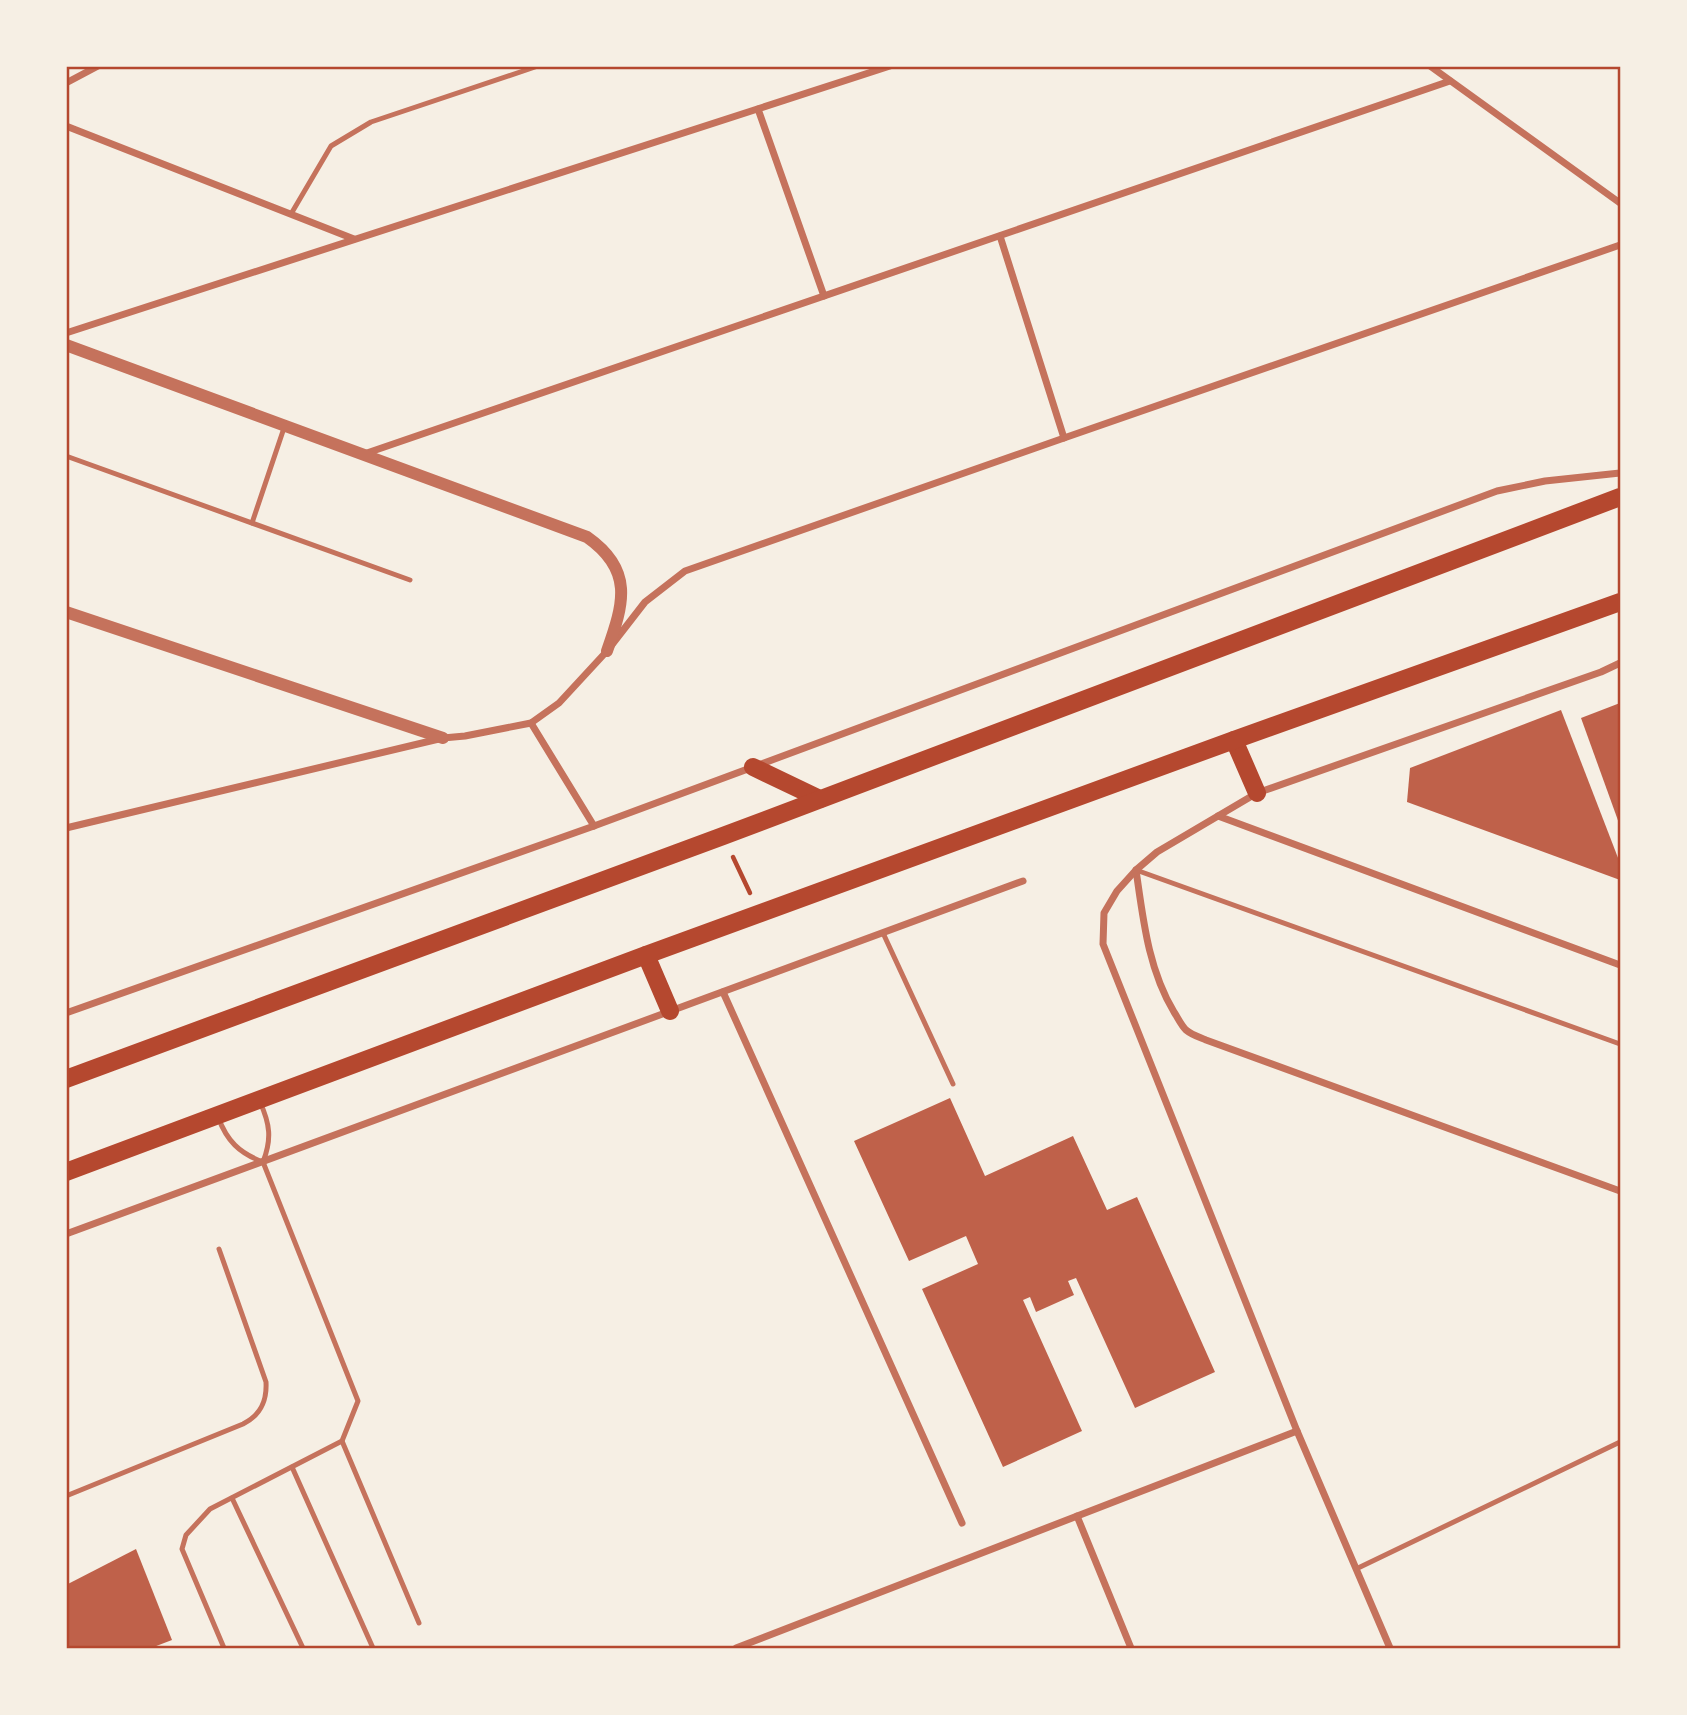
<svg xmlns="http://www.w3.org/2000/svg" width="1687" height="1715" viewBox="0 0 1687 1715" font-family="Cabin,sans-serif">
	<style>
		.building { fill: #bf614a }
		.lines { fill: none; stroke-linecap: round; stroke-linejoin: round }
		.path { stroke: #b5482f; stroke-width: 4.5 }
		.service { stroke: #c5725c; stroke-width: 5 }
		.minor { stroke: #c5725c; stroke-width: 7 }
		.tertiary { stroke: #c5725c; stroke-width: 12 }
		.primary { stroke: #b5482f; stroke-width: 18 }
		.neatline { fill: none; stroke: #b5482f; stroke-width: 2.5 }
	</style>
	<rect width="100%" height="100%" fill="#f6efe4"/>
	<g class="building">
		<path d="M1620,703V826L1581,718Z"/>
		<path d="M1561,710L1620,863V880L1407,802L1410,768Z"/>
		<path d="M950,1098L985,1176L1073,1136L1107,1210L1137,1197L1215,1372L1135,1408L1076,1278L1068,1281L1074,1295L1036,1312L1030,1297L1023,1300L1082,1431L1003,1467L922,1289L978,1264L966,1236L909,1261L854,1141Z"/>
		<path d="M136,1549L172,1640L151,1648H66V1585Z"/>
	</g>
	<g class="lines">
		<path class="path" d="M733,857L750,893"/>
		<g class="service">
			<path d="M291,214L331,146L371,122L538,66"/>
			<path d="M66,456L410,580"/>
			<path d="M252,523L285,425"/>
			<path d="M1136,870L1620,1044"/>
			<path d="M883,933L953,1084"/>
			<path d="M218,1117C227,1141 239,1153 263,1162"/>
			<path d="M342,1441L419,1623"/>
			<path d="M292,1467L373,1648"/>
			<path d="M66,1496L243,1424C261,1415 267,1401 266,1382L219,1249"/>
			<path d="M232,1498L303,1648"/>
			<path d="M1356,1569L1620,1442"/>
			<path d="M224,1648L182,1549L186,1535L210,1509L342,1441L358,1401L263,1162C272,1139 270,1124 260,1102"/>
		</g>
		<g class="minor">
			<path d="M1430,66L1620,203"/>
			<path d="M66,83L98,66"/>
			<path d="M758,109L824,296"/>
			<path d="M66,126L354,239"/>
			<path d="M1000,236L1064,438"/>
			<path d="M66,333L890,66"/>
			<path d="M364,454L1450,81"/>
			<path d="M531,723L594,826"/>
			<path d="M1218,816L1620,965"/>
			<path d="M66,828L443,738L465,736L531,723L559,703L607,651L645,602L685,571L1064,438L1620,245"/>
			<path d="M1136,870C1143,918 1148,969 1174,1012C1178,1018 1181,1025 1186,1030C1192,1035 1199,1037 1206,1040L1620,1191"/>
			<path d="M723,992L962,1523"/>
			<path d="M66,1013L594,826L1497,491L1545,481L1620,473"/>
			<path d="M66,1234L1023,881"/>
			<path d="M1077,1516L1131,1648"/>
			<path d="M736,1648L1297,1431"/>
			<path d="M1390,1648L1297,1431L1103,944L1104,913L1117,891L1136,870L1157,852L1257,793L1601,672L1620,663"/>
		</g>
		<g class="tertiary">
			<path d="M66,345L587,537C634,570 624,603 607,651"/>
			<path d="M66,612L443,738"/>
		</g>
		<g class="primary">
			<path d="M1234,740L1257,793"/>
			<path d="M753,767L820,799"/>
			<path d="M646,955L670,1011"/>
			<path d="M66,1079L723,836L1620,497"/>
			<path d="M66,1172L646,955L1234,740L1620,602"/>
		</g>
	</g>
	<rect width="1687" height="1715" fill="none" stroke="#f6efe4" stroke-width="136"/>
	<rect x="68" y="68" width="1551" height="1579" class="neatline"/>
</svg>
